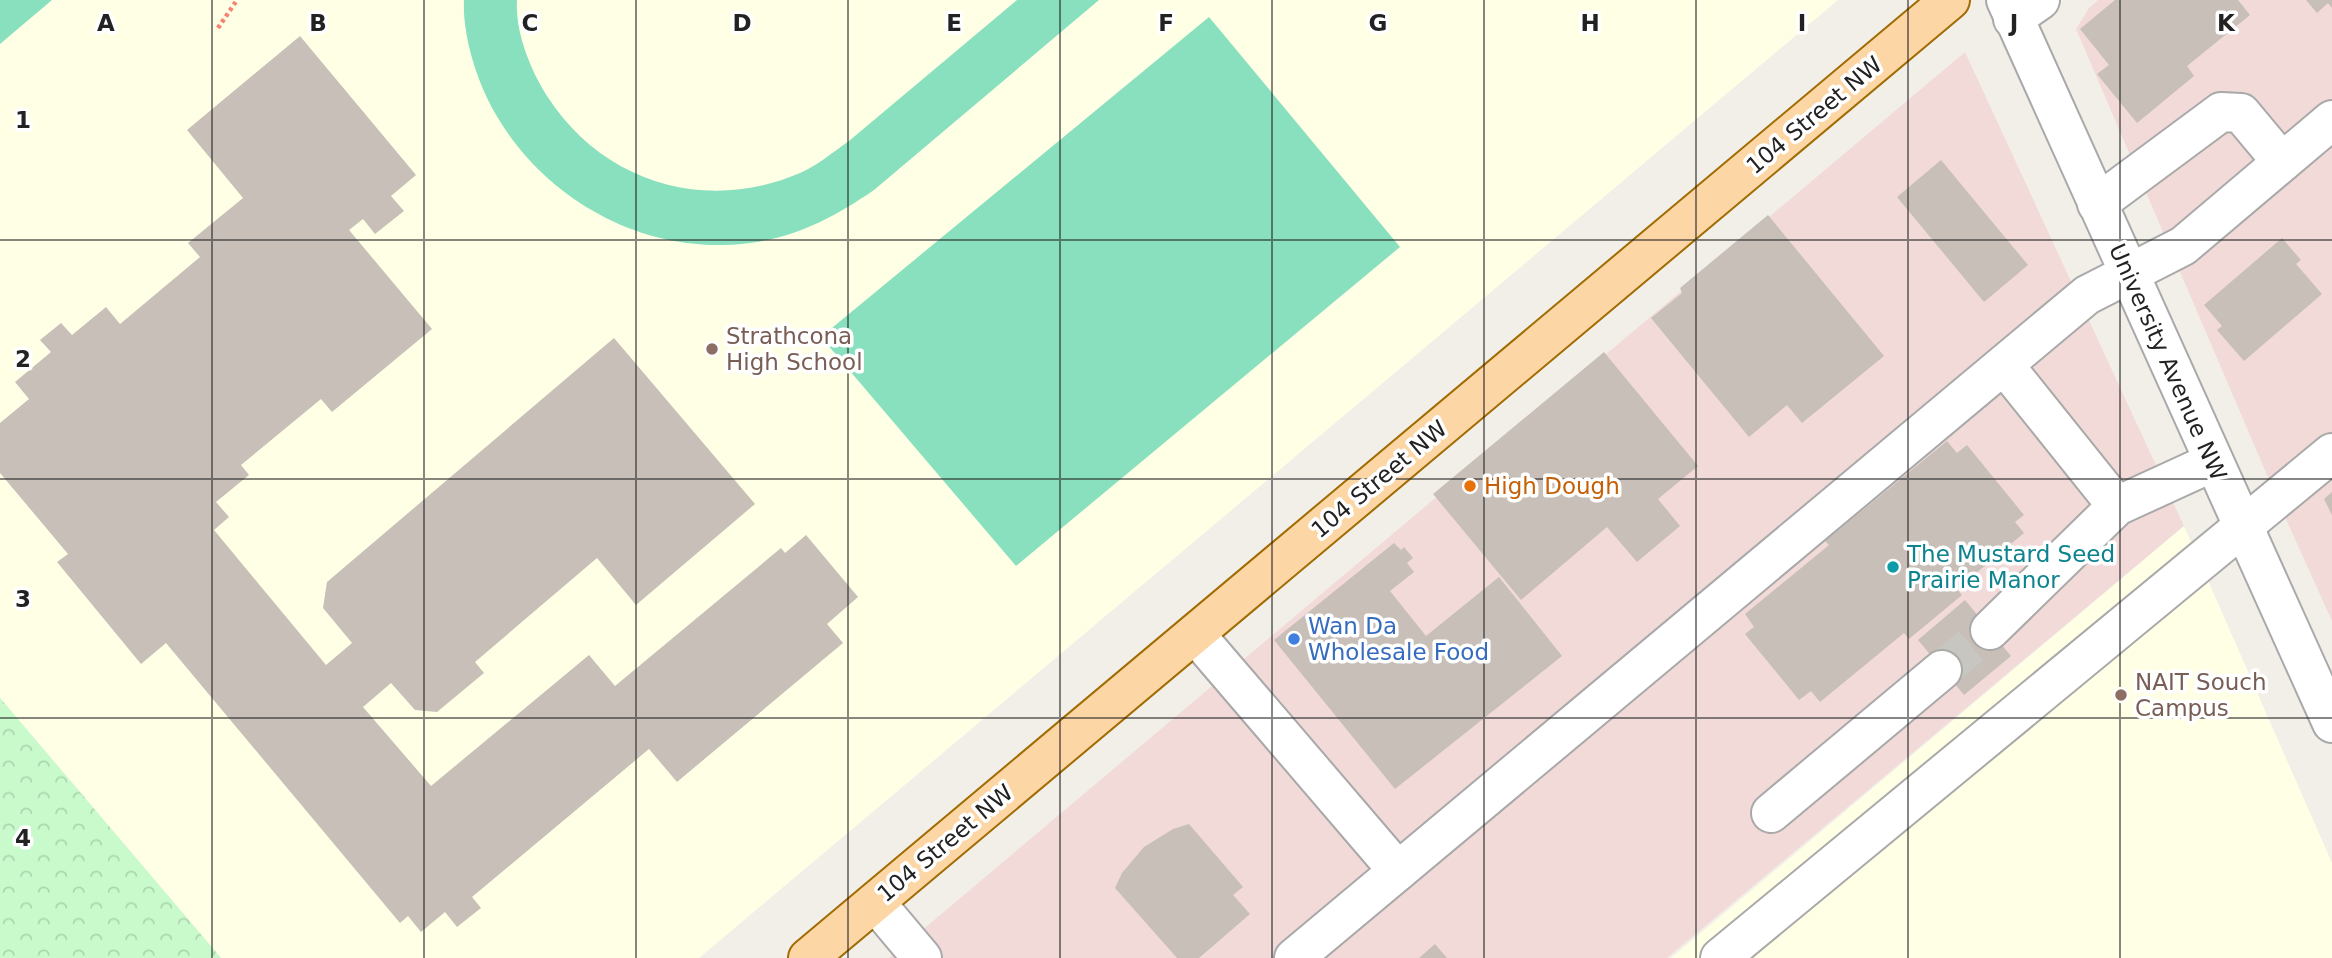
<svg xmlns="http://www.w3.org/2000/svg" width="2332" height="958" viewBox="0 0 2332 958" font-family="'DejaVu Sans',sans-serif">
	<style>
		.commercial { fill: #f2dad9 }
		.education { fill: #ffffe5 }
		.park { fill: url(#park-crowns) }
		.pitch { fill: #88e0be }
		.building { fill: #c7bfb8 }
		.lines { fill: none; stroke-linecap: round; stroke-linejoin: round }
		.minor-tunnel { stroke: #c8c6c1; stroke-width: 38; stroke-dasharray: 38 19; stroke-linecap: butt }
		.minor-casing { stroke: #a9a9a9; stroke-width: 42 }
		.major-casing { stroke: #a06b00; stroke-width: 42 }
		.path { stroke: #fa8072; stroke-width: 4.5; stroke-dasharray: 3.5 3.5; stroke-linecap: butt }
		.minor { stroke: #fff; stroke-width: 38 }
		.major { stroke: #fcd6a4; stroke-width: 38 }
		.grid { fill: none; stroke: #222; stroke-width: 2; stroke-opacity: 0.55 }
		.education-dot { fill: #8d6e63; stroke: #fff; stroke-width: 2.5 }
		.food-dot { fill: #e8710a; stroke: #fff; stroke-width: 2.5 }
		.culture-dot { fill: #0f9aa8; stroke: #fff; stroke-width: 2.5 }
		.shop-dot { fill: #3f7fe0; stroke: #fff; stroke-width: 2.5 }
		.labels { text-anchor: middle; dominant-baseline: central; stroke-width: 7; stroke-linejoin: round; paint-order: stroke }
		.street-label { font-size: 23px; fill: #222; stroke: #fff }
		.education-label { font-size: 23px; fill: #785e54; stroke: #fff; text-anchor: start }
		.food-label { font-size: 23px; fill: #c56008; stroke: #fff; text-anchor: start }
		.culture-label { font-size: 23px; fill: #0d838f; stroke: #fff; text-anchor: start }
		.shop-label { font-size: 23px; fill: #366cbe; stroke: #fff; text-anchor: start }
		.grid-label { font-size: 23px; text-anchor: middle; font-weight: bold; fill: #222; stroke: #fff; stroke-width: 7; stroke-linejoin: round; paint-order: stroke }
	</style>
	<defs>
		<pattern id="park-crowns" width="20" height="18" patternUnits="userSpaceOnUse" patternTransform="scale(1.75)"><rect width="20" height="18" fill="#c8facc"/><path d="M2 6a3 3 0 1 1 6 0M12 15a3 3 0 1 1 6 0" fill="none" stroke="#acd6af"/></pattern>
	</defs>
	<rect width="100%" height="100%" fill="#f2efe9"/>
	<g class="commercial">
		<path d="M2098,0H2332V621L2285,517L2076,29L2089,8Z"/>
		<path d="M1965,52L2184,526L1667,958H889Z"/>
	</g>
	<g class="education">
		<path d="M0,0H1838L699,958H221L0,698Z"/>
		<path d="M2184,526L2332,863V958H1671Z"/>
	</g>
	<path class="park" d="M0,698L221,958H0Z"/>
	<g class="pitch">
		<path d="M0,0H52L0,44Z"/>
		<path d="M464,0H517C515,32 530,69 547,96C602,182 705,214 800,173C817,166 833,152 849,141L1017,0H1099L874,190C826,223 782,244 722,245C608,247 502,166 472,58C467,40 463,19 464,0Z"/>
		<path d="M1209,17L1400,247L1016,566L821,337Z"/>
	</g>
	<g class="building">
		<path d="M2115,0H2238L2250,15L2187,66L2194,76L2137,123L2097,74L2109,65L2080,29Z"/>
		<path d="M2306,0H2332V8L2328,3L2317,13Z"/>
		<path d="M300,36L416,175L391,196L404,211L375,234L363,219L349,230L432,329L332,412L321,399L241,465L249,475L216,502L229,517L214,530L326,665L352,643L323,608L327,582L614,338L755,504L636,605L597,558L475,662L484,673L437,712L415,710L391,683L363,707L431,786L589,655L615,686L781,548L785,553L806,535L858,597L827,624L843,643L677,782L649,749L472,897L481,908L457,927L445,912L421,932L408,916L400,923L166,643L141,664L57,562L68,554L0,473V423L29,399L15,382L51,352L40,340L61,323L72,335L106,307L120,324L200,257L188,243L243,198L187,130Z"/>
		<path d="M1941,160L2028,265L1984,302L1897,197Z"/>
		<path d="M1768,215L1884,356L1802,423L1787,405L1749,437L1651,318L1682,293L1680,288Z"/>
		<path d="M2282,238L2301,260L2296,264L2322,294L2244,361L2217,330L2222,326L2204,305Z"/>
		<path d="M1604,352L1698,466L1658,499L1680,526L1637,562L1607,527L1521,600L1433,494Z"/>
		<path d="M1947,441L1957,453L1967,445L2024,515L2015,522L2024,533L1957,589L1962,595L1909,639L1904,633L1820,702L1811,691L1799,700L1745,634L1754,627L1745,614L1829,545L1825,541Z"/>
		<path d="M2332,492V515L2324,499Z"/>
		<path d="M1394,543L1401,550L1404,547L1413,558L1407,563L1414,572L1390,591L1426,636L1499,577L1562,656L1395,789L1274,640Z"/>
		<path d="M1965,600L2011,656L1964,695L1918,640Z"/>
		<path d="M1189,824L1243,887L1233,895L1250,914L1199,958H1177L1115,888L1122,873L1144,847L1173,829Z"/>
		<path d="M1435,944L1447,958H1419Z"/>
	</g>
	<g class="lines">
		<path class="minor-tunnel" d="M1942,670L1990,630"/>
		<defs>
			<g id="minor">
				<path d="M2006,0L2332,723"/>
				<path d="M2013,19L2040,0"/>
				<path d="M2097,204L2221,112L2241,113L2282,162"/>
				<path d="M2004,365L2117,506"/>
				<path d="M1990,630L2117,506L2213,462"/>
				<path d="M1195,634L1398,871"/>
				<path d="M1771,813L1942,670"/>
				<path d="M875,902L922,958"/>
				<path d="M1294,958L2087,295L2183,246L2332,120"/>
				<path d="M1720,958L2332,453"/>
			</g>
			<path id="major" d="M808,958L1950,0"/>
		</defs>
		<use href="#minor" class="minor-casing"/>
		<use href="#major" class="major-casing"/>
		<path class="path" d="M218,28L237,0"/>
		<use href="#minor" class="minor"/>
		<use href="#major" class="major"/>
	</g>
	<path class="grid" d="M212,0V958M424,0V958M636,0V958M848,0V958M1060,0V958M1272,0V958M1484,0V958M1696,0V958M1908,0V958M2120,0V958M0,240H2332M0,479H2332M0,718H2332"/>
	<g class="education-dot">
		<circle cx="712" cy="349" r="7"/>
		<circle cx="2121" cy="695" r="7"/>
	</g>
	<circle class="food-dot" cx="1470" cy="486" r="7"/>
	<circle class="culture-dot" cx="1893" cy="567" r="7"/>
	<circle class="shop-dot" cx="1294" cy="639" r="7"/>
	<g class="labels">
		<g class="street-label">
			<text transform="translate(1814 115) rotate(-40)">104 Street NW</text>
			<text transform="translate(2168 362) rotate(66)">University Avenue NW</text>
			<text transform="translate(1379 479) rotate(-40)">104 Street NW</text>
			<text transform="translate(945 843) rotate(-40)">104 Street NW</text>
		</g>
		<g class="education-label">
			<text x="726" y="336">Strathcona<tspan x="726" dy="26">High School</tspan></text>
			<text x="2135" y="682">NAIT Souch<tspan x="2135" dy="26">Campus</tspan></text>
		</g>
		<g class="food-label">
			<text x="1484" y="486">High Dough</text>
		</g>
		<g class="culture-label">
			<text x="1907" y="554">The Mustard Seed<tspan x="1907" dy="26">Prairie Manor</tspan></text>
		</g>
		<g class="shop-label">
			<text x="1308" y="626">Wan Da<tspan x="1308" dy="26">Wholesale Food</tspan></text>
		</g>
	</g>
	<g class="grid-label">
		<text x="106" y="31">A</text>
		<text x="318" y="31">B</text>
		<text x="530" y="31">C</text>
		<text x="742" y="31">D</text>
		<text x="954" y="31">E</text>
		<text x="1166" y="31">F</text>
		<text x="1378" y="31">G</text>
		<text x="1590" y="31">H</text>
		<text x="1802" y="31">I</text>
		<text x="2014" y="31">J</text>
		<text x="2226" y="31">K</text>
		<text x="23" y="128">1</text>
		<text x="23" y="367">2</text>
		<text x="23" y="607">3</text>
		<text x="23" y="846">4</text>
	</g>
</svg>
